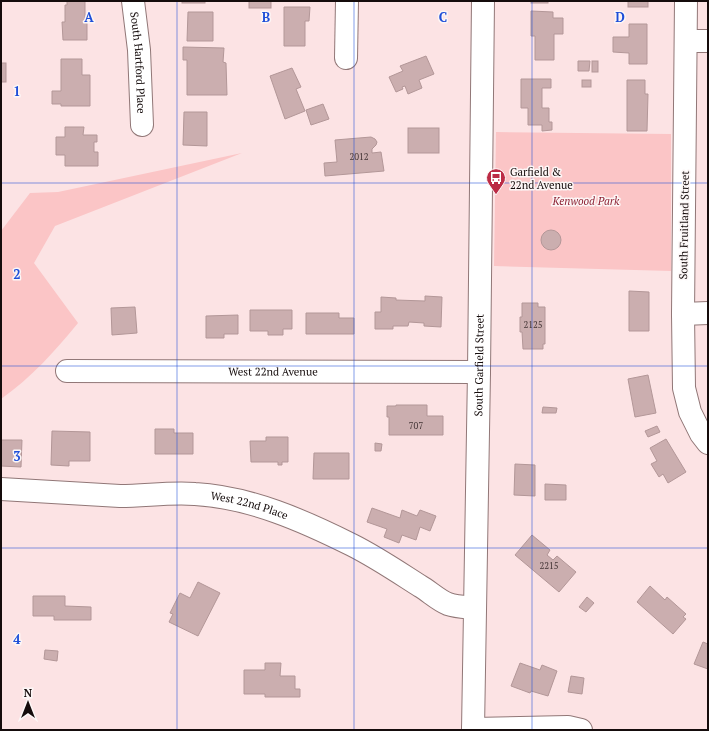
<svg xmlns="http://www.w3.org/2000/svg" width="709" height="731" viewBox="0 0 709 731" font-family="'PT Serif',serif">
	<style>
		.green { fill: #fbc5c6 }
		.building { fill: #cbaeaf; stroke: #b39798 }
		.lines { fill: none; stroke-linecap: round; stroke-linejoin: round }
		.minor-casing { stroke: #917777; stroke-width: 24 }
		.minor { stroke: #fff; stroke-width: 22 }
		.grid { fill: none; stroke: #1d4ed8; stroke-width: 1; stroke-opacity: 0.55 }
		.labels { text-anchor: middle; dominant-baseline: central; stroke-width: 3; stroke-linejoin: round; paint-order: stroke }
		.number-label { font-size: 9px; fill: #423435 }
		.street-label { font-size: 11px; fill: #150c0c; stroke: #fcf6f6 }
		.poi-label { font-size: 11px; fill: #150c0c; stroke: #fcf6f6; text-anchor: start }
		.park-label { font-size: 11px; font-style: italic; fill: #8d2234; stroke: #fcf6f6 }
		.grid-label { font-size: 13px; text-anchor: middle; font-weight: bold; fill: #1d4ed8; stroke: #fcf6f6; stroke-width: 3; stroke-linejoin: round; paint-order: stroke }
	</style>
	<rect width="100%" height="100%" fill="#fce3e4"/>
	<g class="green">
		<path d="M496,132L671,134V271L494,266Z"/>
		<path d="M242,153L55,226L34,263L78,323C55,351 31,378 1,399V231L30,193L58,192Z"/>
	</g>
	<g class="building">
		<path d="M67,1H85V22H87V40H63L62,22H65V5H67Z"/>
		<rect x="182" y="1" width="23" height="2"/>
		<rect x="249" y="1" width="22" height="7"/>
		<rect x="531" y="1" width="17" height="2"/>
		<rect x="628" y="1" width="20" height="6"/>
		<path d="M284,7H310L309,21H305V46H284Z"/>
		<path d="M531,11L553,12V18H563V34H554V60H535V36H531Z"/>
		<path d="M188,12H213V41H187Z"/>
		<path d="M629,24H647V64H629V53L613,52V37H629Z"/>
		<path d="M183,47L224,48L223,62L226,63L227,95H187V60H183Z"/>
		<path d="M426,56L434,74L419,80L422,88L408,94L405,86L402,87L403,89L396,92L389,77L403,71L400,66Z"/>
		<path d="M61,59H82V75H90V106H61V104H52V91H61Z"/>
		<path d="M578,61H590L589,71H578Z"/>
		<rect x="592" y="61" width="6" height="11"/>
		<rect x="1" y="63" width="5" height="19"/>
		<path d="M292,68L301,87L296,89L305,111L285,119L270,76Z"/>
		<path d="M521,79H551V88H542V108H549V122H552V130L542,131V125H528V108H521Z"/>
		<rect x="582" y="80" width="9" height="7"/>
		<path d="M627,80H645V94H648L647,131H627Z"/>
		<path d="M323,104L329,119L311,125L306,110Z"/>
		<path d="M184,112H207V146L183,145Z"/>
		<path d="M65,127H84L83,135H97V142H94V152H98V166H65V155H56V137H65Z"/>
		<rect x="408" y="128" width="31" height="25"/>
		<path d="M371,137L375,139L377,142L376,145L372,149V153L381,152L384,171L325,176L324,163L337,162L335,140Z"/>
		<circle cx="551" cy="240" r="10"/>
		<path d="M629,291L649,292V331H629Z"/>
		<path d="M425,296L442,297L441,327L424,326V323L409,322L408,326H393V329H375V312H381V297L396,298V300L425,301Z"/>
		<path d="M522,303H538V307H545V344H543V349H523L522,332H520V317H522Z"/>
		<path d="M135,307L137,333L112,335L111,308Z"/>
		<path d="M250,310H292V329H283V335H268V331H250Z"/>
		<path d="M306,313H339V318H354V334H306Z"/>
		<path d="M238,315V334H224V338H206V316Z"/>
		<path d="M648,375L656,413L635,417L628,379Z"/>
		<path d="M396,405H427V416H443V435H389V417H387V406H396Z"/>
		<path d="M543,407L557,408L556,413H542Z"/>
		<path d="M657,426L660,432L648,437L645,431Z"/>
		<path d="M155,429H174V433H193V454H155Z"/>
		<path d="M52,431L90,432V461H69V466L51,465Z"/>
		<path d="M266,437H288V462H282V465H278V462H251L250,441H266Z"/>
		<path d="M666,439L686,472L668,483L663,474L659,477L651,464L657,461L650,448Z"/>
		<path d="M1,440H22L21,467L1,466Z"/>
		<path d="M375,443L382,444L381,451H375Z"/>
		<path d="M314,453H349V479H313Z"/>
		<path d="M515,464L535,465V496L514,495Z"/>
		<path d="M545,484L566,485V500H545Z"/>
		<path d="M372,508L400,518L402,510L417,516L420,510L436,516L430,531L420,527L416,540L402,535L399,543L384,537L387,529L367,522Z"/>
		<path d="M532,535L550,550L547,555L553,560L557,556L576,572L559,592L515,555Z"/>
		<path d="M198,582L220,593L198,636L169,622L173,614L170,613L180,593L190,598Z"/>
		<path d="M650,586L665,600L667,597L686,614L683,617L686,619L673,634L637,602Z"/>
		<path d="M33,596H65V606L91,607V620H54V616H33Z"/>
		<path d="M587,597L594,603L586,612L579,607Z"/>
		<path d="M703,642L708,644V669L694,664Z"/>
		<path d="M45,650L58,651L57,661L44,659Z"/>
		<path d="M265,663H281L280,676H295V689H300V697H265V694H244V670H265Z"/>
		<path d="M520,663L540,670L542,665L557,671L548,696L531,691L530,693L511,686Z"/>
		<path d="M571,676L584,678L582,694L568,692Z"/>
	</g>
	<g class="lines">
		<defs>
			<g id="minor">
				<path id="s1" d="M133,1L139,50L142,125"/>
				<path d="M686,1L683,314L684,388L690,412L701,434L708,443"/>
				<path d="M686,41H708"/>
				<path d="M346,58L347,1"/>
				<path d="M683,314L708,313"/>
				<path id="s2" d="M67,371L479,372"/>
				<path id="s3" d="M1,489L120,496C145,496 170,492 195,494C250,497 304,521 352,545C376,557 398,572 420,586C429,591 438,600 448,604C457,607 465,607 475,608"/>
				<path d="M473,729L568,727L581,730"/>
				<path id="s4" d="M473,730L479,372L483,1"/>
			</g>
		</defs>
		<use href="#minor" class="minor-casing"/>
		<use href="#minor" class="minor"/>
	</g>
	<path class="grid" d="M177,1V730M354,1V730M532,1V730M1,183H708M1,366H708M1,548H708"/>
	<defs>
		<symbol id="bus-pin" viewBox="-11 -11 22 30"><path d="M0 17L-7.5 6A9.5 9.5 0 1 1 7.5 6Z" fill="#bc2b45" stroke="#fcf6f6"/><path d="M-5-6H5V4H4V6H2V4H-2V6H-4V4H-5ZM-3.5-4V0h7V-4ZM-3.5 1.2v1.5H-2V1.2ZM2 1.2v1.5H3.5V1.2Z" fill="#fff"/></symbol>
	</defs>
	<g fill-rule="evenodd">
		<use href="#bus-pin" x="485" y="167" width="22" height="30"/>
	</g>
	<g class="labels">
		<g class="number-label">
			<text x="359" y="157">2012</text>
			<text x="533" y="325">2125</text>
			<text x="416" y="426">707</text>
			<text x="549" y="566">2215</text>
		</g>
		<g class="street-label">
			<text stroke="none"><textPath href="#s1" startOffset="62">South Hartford Place</textPath></text>
			<text transform="translate(684 225) rotate(-89)">South Fruitland Street</text>
			<text stroke="none"><textPath href="#s4" startOffset="365">South Garfield Street</textPath></text>
			<text stroke="none"><textPath href="#s2" startOffset="206">West 22nd Avenue</textPath></text>
			<text stroke="none"><textPath href="#s3" startOffset="250">West 22nd Place</textPath></text>
		</g>
		<g class="poi-label">
			<text x="510" y="172">Garfield &amp;<tspan x="510" dy="13">22nd Avenue</tspan></text>
		</g>
		<g class="park-label">
			<text x="586" y="201">Kenwood Park</text>
		</g>
	</g>
	<g class="grid-label">
		<text x="89" y="22">A</text>
		<text x="266" y="22">B</text>
		<text x="443" y="22">C</text>
		<text x="620" y="22">D</text>
		<text x="17" y="96">1</text>
		<text x="17" y="279">2</text>
		<text x="17" y="461">3</text>
		<text x="17" y="644">4</text>
	</g>
	<rect width="709" height="731" fill="none" stroke="#150c0c" stroke-width="4"/>
	<g transform="translate(28 703)" stroke="#fcf6f6" stroke-width="3" paint-order="stroke">
	<path d="M0-3L7 15L0 10L-7 15Z" fill="#150c0c"/>
	<text y="-6" font-size="11" font-weight="bold" text-anchor="middle" fill="#150c0c">N</text>
	</g>
</svg>
